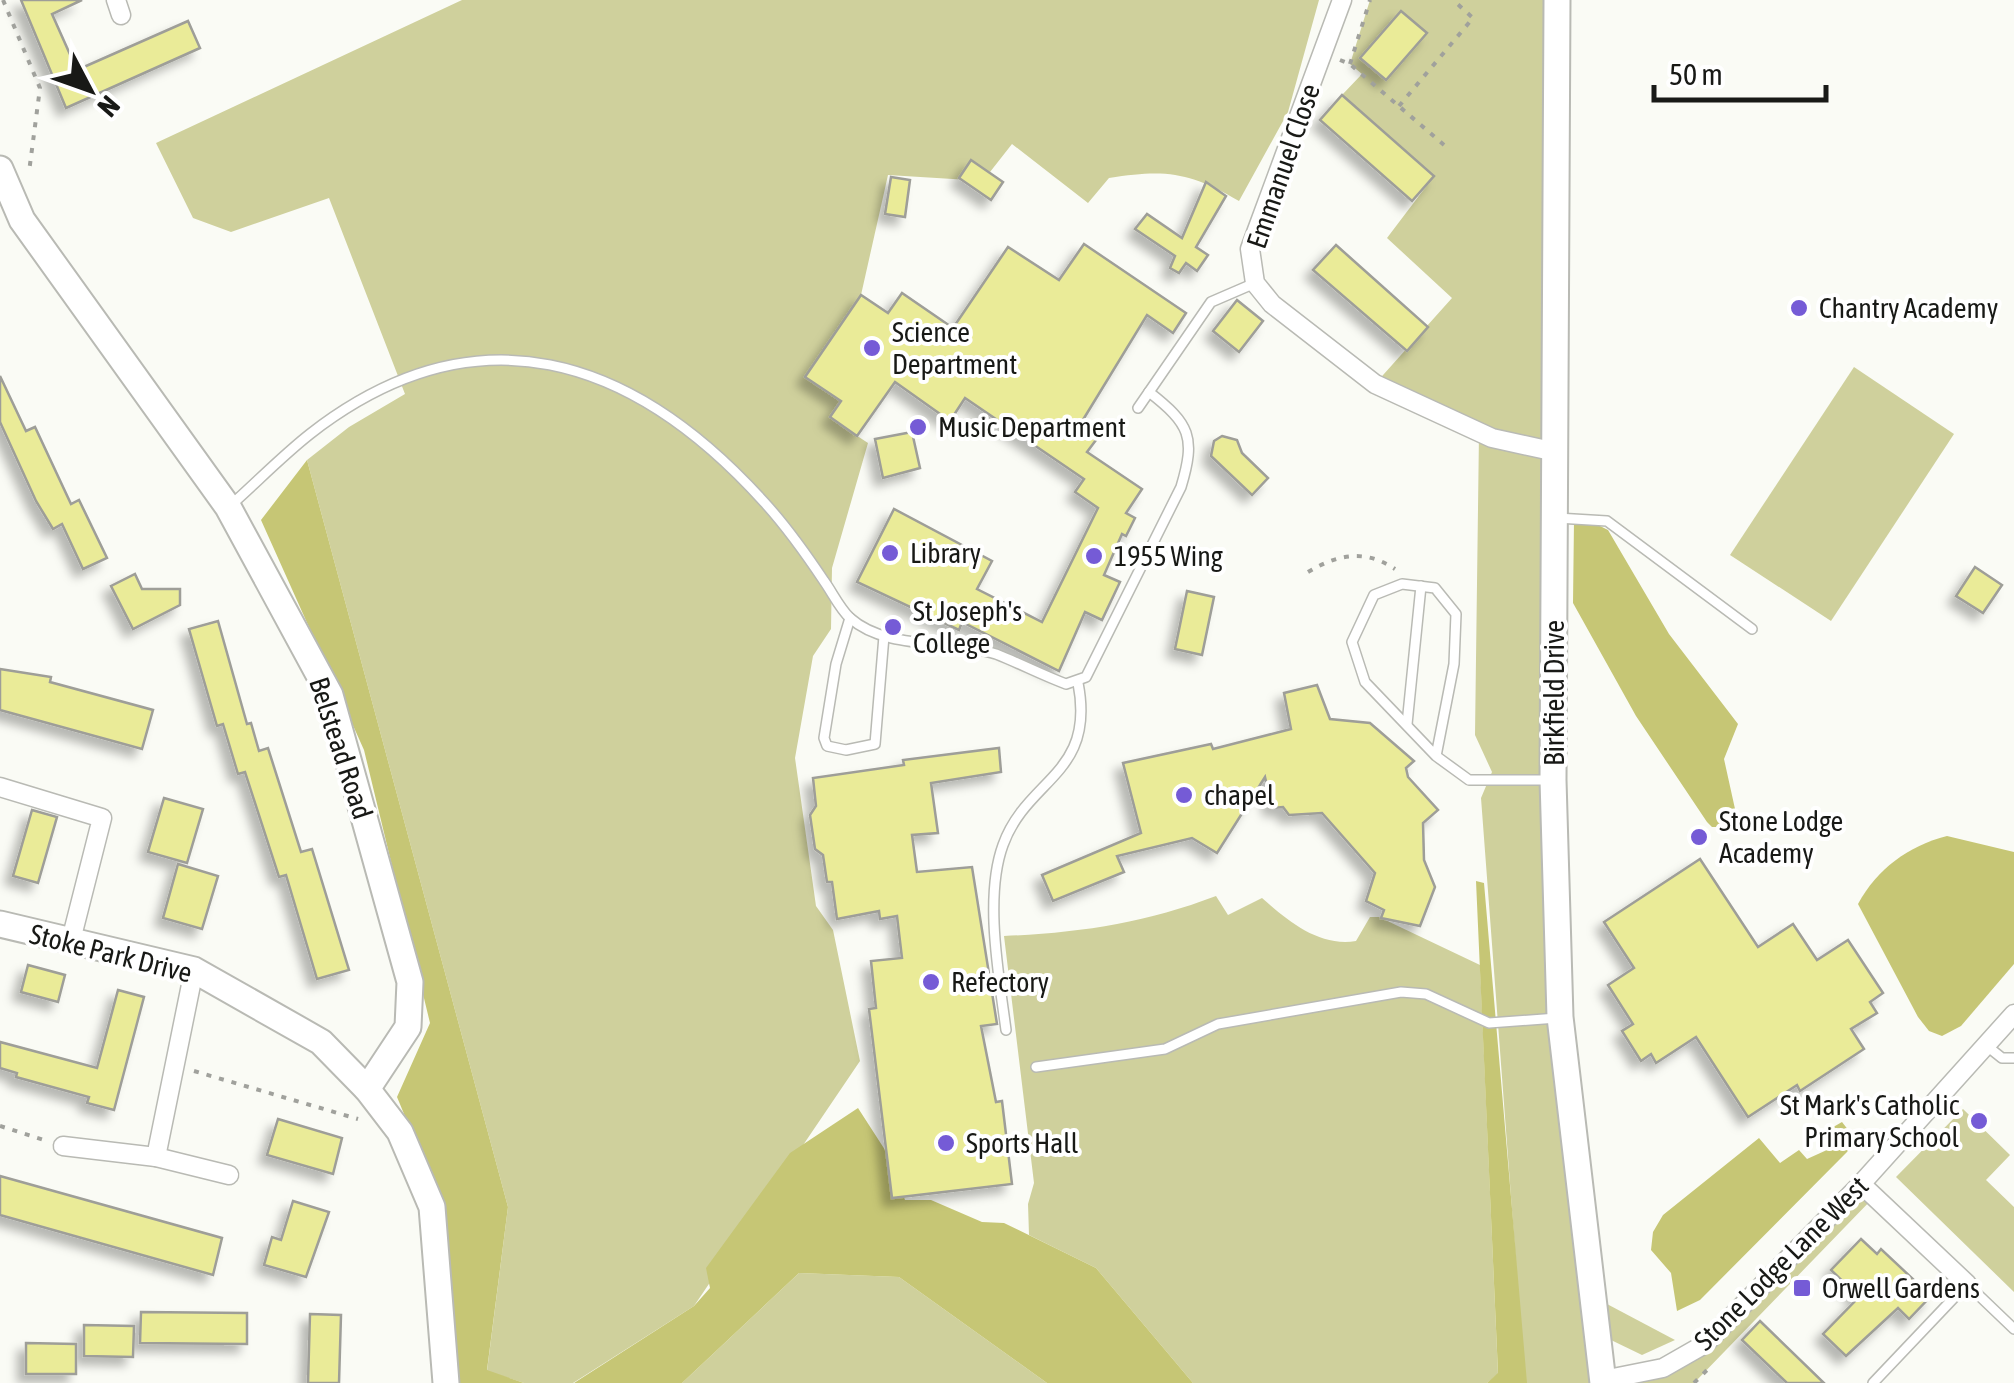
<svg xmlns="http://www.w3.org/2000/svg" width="2014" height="1383" viewBox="0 0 2014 1383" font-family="'Asap Condensed',sans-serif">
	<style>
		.green { fill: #cfd09c }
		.forest { fill: #c6c675 }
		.building { fill: #eaeb98; stroke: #9e9e98; stroke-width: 2.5; filter: url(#shadow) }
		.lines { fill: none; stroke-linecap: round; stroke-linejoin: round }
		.lane-casing { stroke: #b9bab4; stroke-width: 12 }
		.street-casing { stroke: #b9bab4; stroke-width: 21 }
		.secondary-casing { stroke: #b9bab4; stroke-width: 29 }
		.path { stroke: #a0a19c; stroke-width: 4; stroke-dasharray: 5 8; stroke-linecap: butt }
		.lane { stroke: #fff; stroke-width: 9 }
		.street { stroke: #fff; stroke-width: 18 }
		.secondary { stroke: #fff; stroke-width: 25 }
		.poi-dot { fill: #755bd6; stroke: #fff; stroke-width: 4 }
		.labels { text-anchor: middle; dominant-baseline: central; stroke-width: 8; stroke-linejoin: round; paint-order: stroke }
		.street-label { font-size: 28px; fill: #181916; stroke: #fff }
		.poi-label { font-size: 28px; fill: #181916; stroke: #fff; text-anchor: start }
	</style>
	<defs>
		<filter id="shadow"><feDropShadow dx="-8" dy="8" stdDeviation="5" flood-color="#0004"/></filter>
	</defs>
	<rect width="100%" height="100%" fill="#fafbf5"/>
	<g class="green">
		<path d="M462,0H1319L1288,112L1239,201C1189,172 1166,169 1109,178L1088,203L1012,144L990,172L980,166L969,180L888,175L861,295L805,377L841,401L830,418L868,443L832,568L831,629L813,656L795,758L816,906L833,930L860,1061L694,1306L573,1383H524L487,1371L508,1207L307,460L349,427L405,394L329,198L231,232L193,218L156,143Z"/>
		<path d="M1370,0H1557L1560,1017L1603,1379L1676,1363L1861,1184L1875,1196L1694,1383H1525L1481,798L1492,772L1475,735L1479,433L1375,384L1452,298L1387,238L1434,176L1342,95L1362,74L1350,64Z"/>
		<path d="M1854,367L1954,434L1831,621L1730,555Z"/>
		<path d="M1216,896L1228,915L1262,898C1288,921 1319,947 1356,941L1370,917H1379L1480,965L1498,1374L1487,1383H1193L1096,1268L1029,1235L1028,1204L1034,1183L1004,936C1079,933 1145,923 1216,896Z"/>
		<path d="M1963,1109L2010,1155L1986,1180L2014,1207V1292L1896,1177Z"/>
		<path d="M799,1273L899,1277L1047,1383H682Z"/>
		<path d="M1607,1304L1675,1340L1642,1355L1611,1340Z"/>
	</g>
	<g class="forest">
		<path d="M307,460L508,1207L487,1370L524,1383H454L443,1208L397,1097L430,1023L364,750L261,520Z"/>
		<path d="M1574,521L1594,523L1608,530L1669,634L1738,724L1724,759L1739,827H1712L1707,822L1636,716L1573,603Z"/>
		<path d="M1947,836L2014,852V964L1961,1026L1942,1036L1929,1031L1918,1017L1858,904C1877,869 1908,846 1947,836Z"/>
		<path d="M1476,881L1484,883L1527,1383H1487L1498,1373Z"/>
		<path d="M858,1108L887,1153L905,1200H931L982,1222L1004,1223L1096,1268L1193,1383H1047L899,1277L799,1273L682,1383H574L694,1306L710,1288L706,1268L790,1153Z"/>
		<path d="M1842,1122L1856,1140L1847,1152L1700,1300L1677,1311L1671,1273L1651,1250L1653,1232L1663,1215L1759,1138L1780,1163L1799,1150L1807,1159L1838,1145L1828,1130Z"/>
	</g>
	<g class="building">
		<path d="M21,0H82L52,14L77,70L188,21L200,48L66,108Z"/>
		<path d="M1401,11L1427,33L1386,80L1360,58Z"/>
		<path d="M1342,95L1434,176L1412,201L1320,120Z"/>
		<path d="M971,160L1003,182L991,200L959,178Z"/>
		<path d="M891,177L910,180L905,217L885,214Z"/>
		<path d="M1206,182L1226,196L1196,247L1208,255L1197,271L1186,263L1179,273L1170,268L1175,256L1135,229L1147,214L1182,238Z"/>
		<path d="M1084,244L1186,313L1173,333L1147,315L1078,428L1096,440L1087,452L1142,489L1126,513L1135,518L1126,536L1122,534L1104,575L1120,582L1102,620L1085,612L1059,671L962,622L959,630L857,582L894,509L992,561L977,589L1042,622L1098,508L1075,492L1084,479L965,398L950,421L895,382L857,436L830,417L841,401L805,377L861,295L888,313L902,293L953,328L1008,247L1059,280Z"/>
		<path d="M1336,245L1428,327L1407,351L1313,270Z"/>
		<path d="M1237,300L1263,321L1239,352L1213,331Z"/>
		<path d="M0,376L26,431L35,427L71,504L79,500L107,558L83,569L62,524L53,529L36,501L0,422Z"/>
		<path d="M912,432L920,468L883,478L875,439Z"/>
		<path d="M1222,436L1237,440L1242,453L1268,478L1252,495L1211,456L1214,441Z"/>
		<path d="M1975,567L2002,585L1983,613L1956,596Z"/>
		<path d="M135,574L142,589H180V605L133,629L111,586Z"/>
		<path d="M1187,591L1214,597L1202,655L1175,649Z"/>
		<path d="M218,621L247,724L251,723L259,751L268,748L301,852L312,849L349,970L317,979L286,875L279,877L245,772L238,774L223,724L217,726L189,629Z"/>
		<path d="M0,669L51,677L50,682L153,710L142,749L0,710Z"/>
		<path d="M1317,685L1330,719L1370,723L1414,761L1406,768L1408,777L1438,810L1423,823L1424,860L1435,887L1420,926L1381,918L1384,910L1366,901L1375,873L1322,813L1289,815L1283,807L1272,808L1265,777L1217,853L1192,838L1117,856L1124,872L1053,901L1042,875L1141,833L1123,763L1211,744L1213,749L1291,729L1284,693Z"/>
		<path d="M999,748L1001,772L931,783L938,833L912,835L917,872L972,867L997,1024L981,1026L996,1102L1002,1101L1012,1184L892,1198L869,1009L876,1008L871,961L902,958L897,916L880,919L879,911L837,919L832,882H827L823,855L815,849L810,815L816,806L813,778L904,765L903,760Z"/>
		<path d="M164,798L203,809L187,863L148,852Z"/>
		<path d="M32,810L57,817L38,883L13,876Z"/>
		<path d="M1700,859L1758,947L1793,924L1817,960L1848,940L1883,993L1870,1002L1877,1013L1851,1029L1864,1049L1800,1091L1797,1085L1748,1117L1696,1037L1656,1063L1651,1054L1641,1061L1622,1031L1633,1024L1608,985L1634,968L1604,922Z"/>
		<path d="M178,864L218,876L202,929L163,918Z"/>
		<path d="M28,965L65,975L58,1002L21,992Z"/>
		<path d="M118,990L144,997L114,1110L87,1103L89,1097L16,1077L17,1073L0,1068V1042L97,1068Z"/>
		<path d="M278,1119L342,1138L333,1174L267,1155Z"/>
		<path d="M0,1176L222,1238L213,1275L0,1215Z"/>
		<path d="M293,1201L329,1212L306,1277L264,1265L272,1237L281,1240Z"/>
		<path d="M1861,1239L1877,1254L1881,1249L1931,1296L1909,1319L1898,1308L1846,1356L1823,1334L1859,1297L1831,1270Z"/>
		<path d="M141,1312L247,1313V1344L140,1343Z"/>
		<path d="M310,1314L341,1315L339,1383H308Z"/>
		<path d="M1760,1321L1824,1383H1787L1742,1340Z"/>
		<path d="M84,1325L134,1326L133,1357L84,1356Z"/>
		<path d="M26,1343L76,1344V1374H26Z"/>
	</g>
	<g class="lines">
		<defs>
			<g id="lane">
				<path d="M1138,408L1211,302L1255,283"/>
				<path d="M231,505C257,482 282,456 310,434C476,305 632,356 764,502C786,526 806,554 824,581C832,592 840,609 850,618C887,651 951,639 996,654C1019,663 1042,675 1066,684L1086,677L1181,487C1196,437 1190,424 1149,392"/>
				<path d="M1557,518L1607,521L1752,629"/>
				<path d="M850,618L836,664L824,738L827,746L846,750L875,744L884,636"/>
				<path d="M1407,724L1421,586"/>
				<path d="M1436,756L1454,664L1456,614L1435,588L1402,584L1374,595L1352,642L1365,682L1436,756L1469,780H1548"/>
				<path d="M1006,1030C999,976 984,897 1003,845C1027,778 1096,775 1078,683"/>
				<path d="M1987,1046L2002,1058H2014"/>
				<path d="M1036,1067L1165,1049L1218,1024L1401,992L1426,994L1489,1023L1557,1018"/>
				<path d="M1873,1383L1967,1284L2014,1329"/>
			</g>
			<g id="street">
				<path d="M116,0L121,15"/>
				<path d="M1342,0L1250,249L1255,283L1272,304L1375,384L1492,438L1556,452"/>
				<path d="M0,787L102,818L70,944"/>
				<path d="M63,1146L156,1157L229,1175"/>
				<path d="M156,1157L194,970"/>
				<path d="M1861,1184L1967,1284"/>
				<path d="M1603,1380L1663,1368L1705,1344L1861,1184L2014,1014"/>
			</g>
			<g id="secondary">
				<path d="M1557,0L1553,780L1560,1017L1603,1383"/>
				<path d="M0,169L22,220L228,507L330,695L410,982L408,1027L367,1089"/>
				<path d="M0,924L194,970L321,1042L367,1089L400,1132L432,1207L446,1383"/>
			</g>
		</defs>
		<use href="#lane" class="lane-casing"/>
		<use href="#street" class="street-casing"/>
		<use href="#secondary" class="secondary-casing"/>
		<g class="path">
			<path d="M3,0L40,88L29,172"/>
			<path d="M1340,60L1350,64L1444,145"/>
			<path d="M1350,64L1370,0"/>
			<path d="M1399,106L1473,18L1453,0"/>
			<path d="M1308,572C1338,554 1365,549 1395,569"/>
			<path d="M194,1071L358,1119"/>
			<path d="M0,1126L44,1140"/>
			<path d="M1694,1383L1712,1365"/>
		</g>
		<use href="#lane" class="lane"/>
		<use href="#street" class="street"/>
		<use href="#secondary" class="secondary"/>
	</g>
	<g class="poi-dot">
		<circle cx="1799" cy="308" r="10"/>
		<circle cx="872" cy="348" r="10"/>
		<circle cx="918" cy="427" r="10"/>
		<circle cx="890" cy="553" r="10"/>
		<circle cx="1094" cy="556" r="10"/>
		<circle cx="893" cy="627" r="10"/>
		<circle cx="1184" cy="795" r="10"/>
		<circle cx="1699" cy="837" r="10"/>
		<circle cx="931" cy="982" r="10"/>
		<circle cx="1979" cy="1121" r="10"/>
		<circle cx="946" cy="1143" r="10"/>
		<rect x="1792" y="1278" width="20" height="20" rx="5"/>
	</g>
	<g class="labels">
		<g class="street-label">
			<text transform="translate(1283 166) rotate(-71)">Emmanuel Close</text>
			<text transform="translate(1554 693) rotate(-90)">Birkfield Drive</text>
			<text transform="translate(341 748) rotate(72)">Belstead Road</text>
			<text transform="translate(111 953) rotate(14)">Stoke Park Drive</text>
			<text transform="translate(1781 1263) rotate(-45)">Stone Lodge Lane West</text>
		</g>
		<g class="poi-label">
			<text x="1819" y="308">Chantry Academy</text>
			<text x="892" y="332">Science<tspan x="892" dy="32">Department</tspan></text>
			<text x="938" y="427">Music Department</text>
			<text x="910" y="553">Library</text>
			<text x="1114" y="556">1955 Wing</text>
			<text x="913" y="611">St Joseph's<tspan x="913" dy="32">College</tspan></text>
			<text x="1204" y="795">chapel</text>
			<text x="1719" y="821">Stone Lodge<tspan x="1719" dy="32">Academy</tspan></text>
			<text x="951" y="982">Refectory</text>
			<text x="1959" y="1105" text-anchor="end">St Mark's Catholic<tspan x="1959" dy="32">Primary School</tspan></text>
			<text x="966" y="1143">Sports Hall</text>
			<text x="1822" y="1288">Orwell Gardens</text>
		</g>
	</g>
	<g transform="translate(90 90) rotate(131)" stroke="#ffffff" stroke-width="8" paint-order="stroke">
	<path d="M0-8L18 38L0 25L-18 38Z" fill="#181916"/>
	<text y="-15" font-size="28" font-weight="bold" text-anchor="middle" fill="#181916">N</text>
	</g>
	<path d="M1654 85v15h172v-15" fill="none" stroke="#181916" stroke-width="5"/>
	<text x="1669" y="85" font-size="30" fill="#181916" stroke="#ffffff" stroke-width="8" paint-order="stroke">50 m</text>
</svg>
